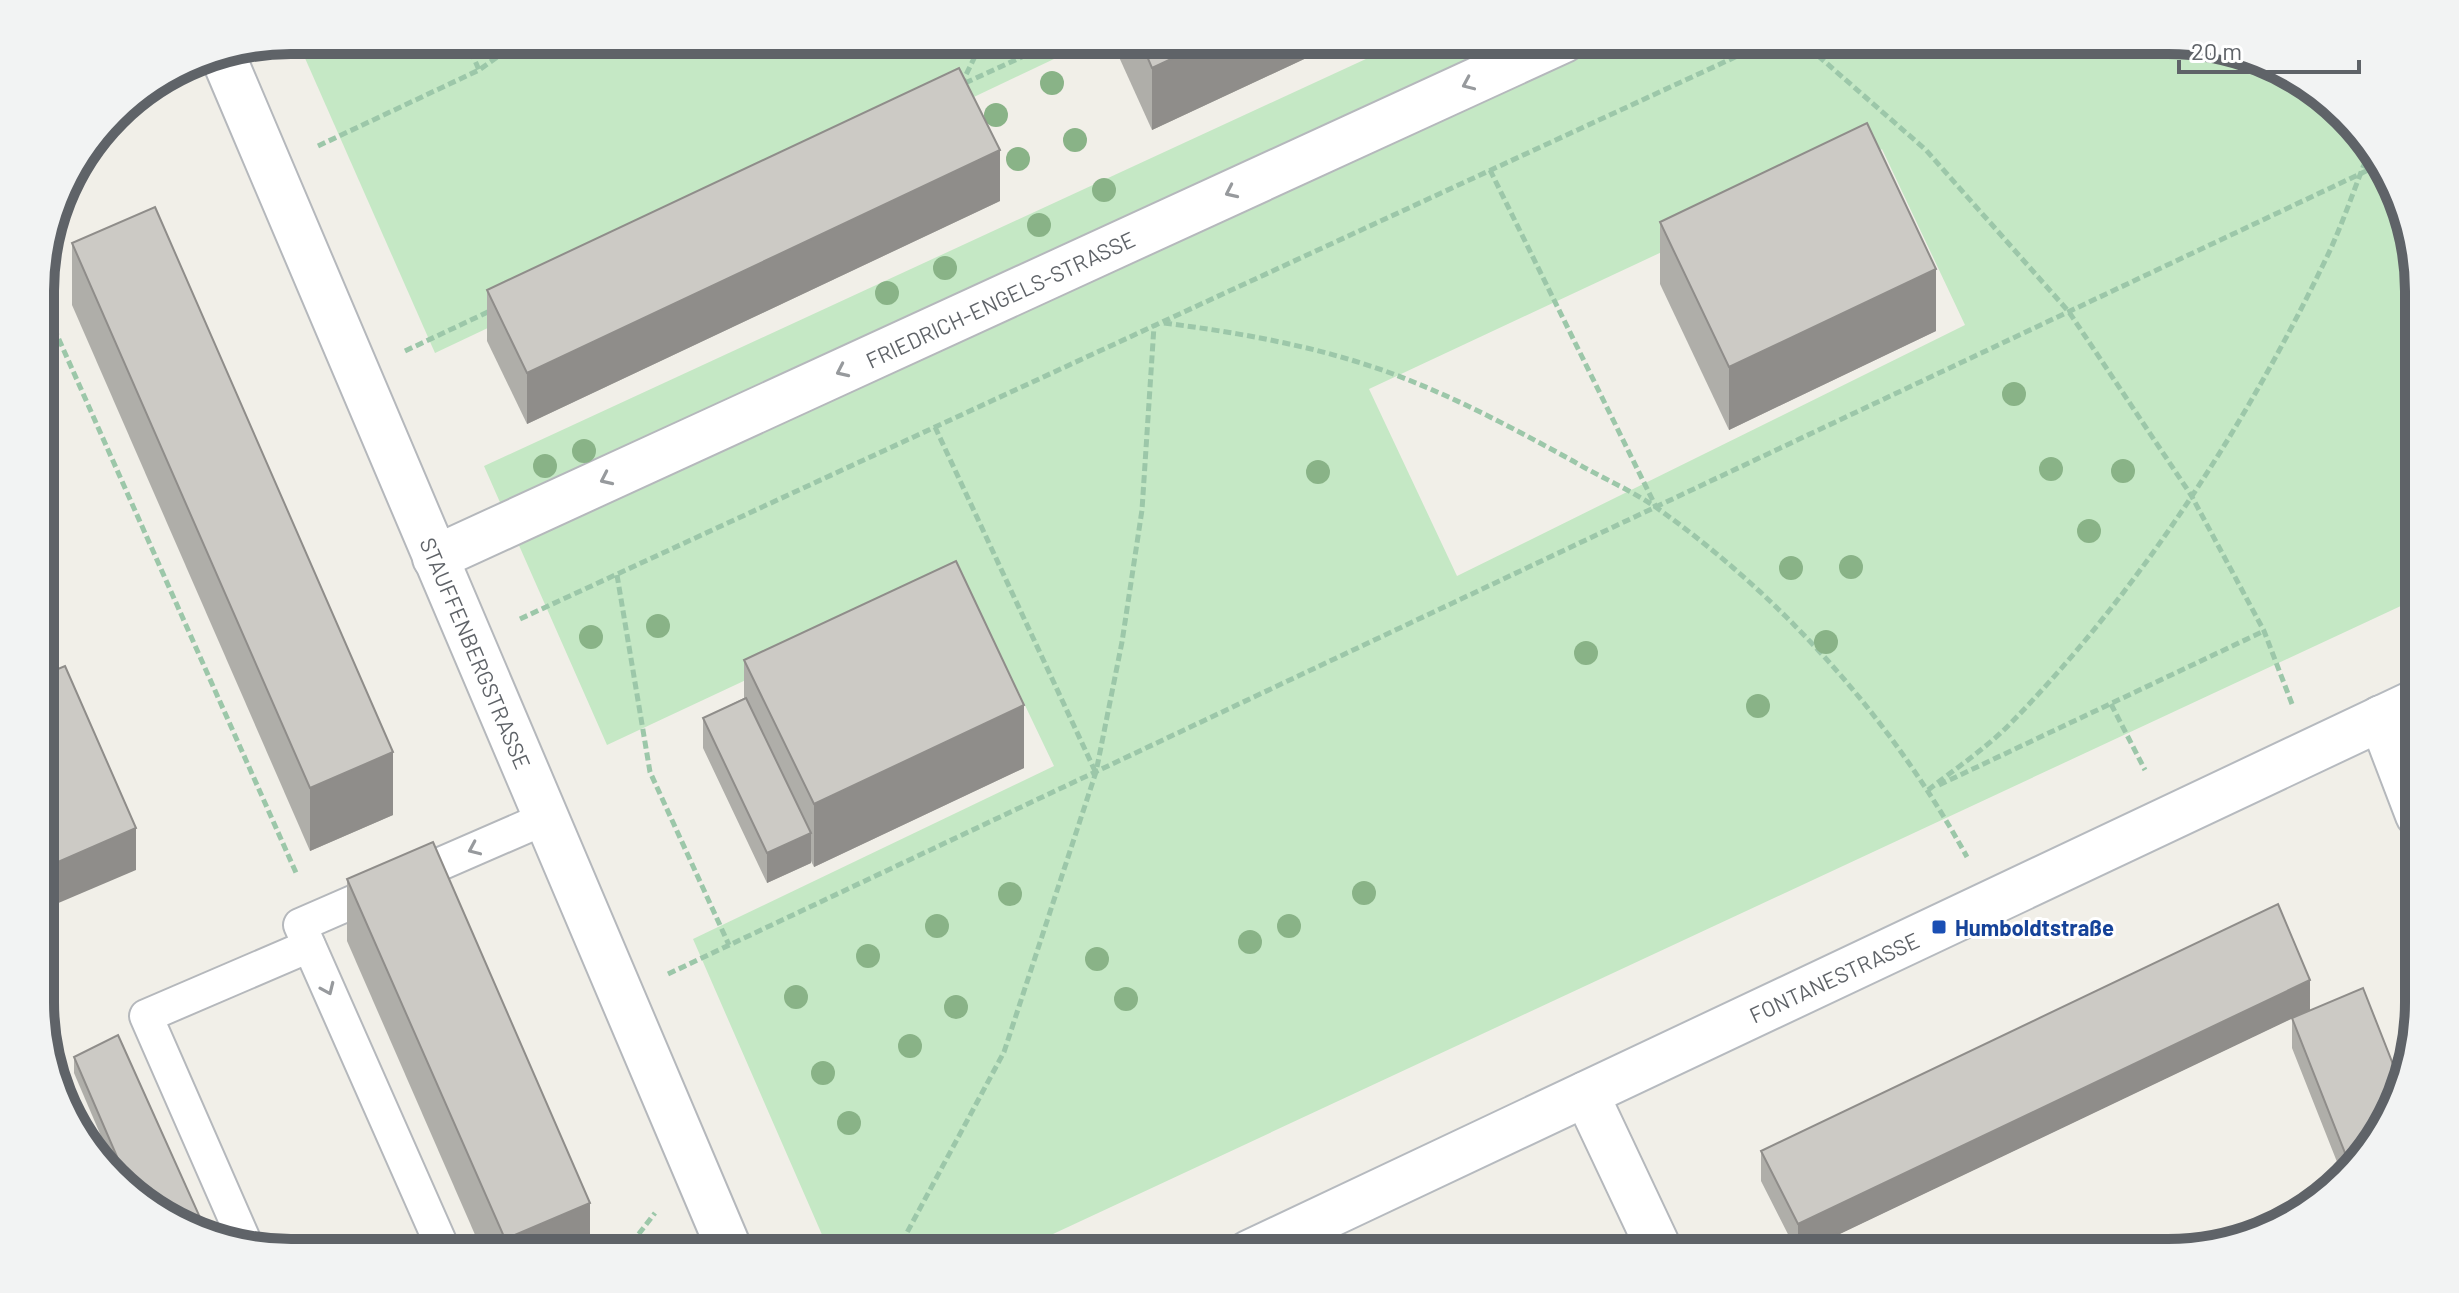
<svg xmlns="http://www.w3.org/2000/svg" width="2459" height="1293" viewBox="0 0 2459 1293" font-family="Barlow,sans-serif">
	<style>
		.green { fill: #c5e8c5; fill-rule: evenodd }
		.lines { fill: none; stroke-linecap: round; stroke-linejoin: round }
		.lane-casing { stroke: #b5b8bc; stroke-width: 36 }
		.street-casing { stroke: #b5b8bc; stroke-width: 48 }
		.secondary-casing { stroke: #b6babf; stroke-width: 48 }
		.path { stroke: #9cc7a9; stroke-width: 5; stroke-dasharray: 8 4; stroke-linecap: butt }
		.lane { stroke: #fff; stroke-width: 32 }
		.street { stroke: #fff; stroke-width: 44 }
		.secondary { stroke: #fff; stroke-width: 44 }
		.tree { fill: #89b387 }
		.wall { fill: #afaea9 }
		.shaded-wall { fill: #8f8d8a }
		.building { fill: #cccac5; stroke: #8f8d8a; stroke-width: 2 }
		.oneway { stroke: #979a9d }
		.transit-dot { fill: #1a4fb4; stroke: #fff; stroke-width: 3 }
		.labels { text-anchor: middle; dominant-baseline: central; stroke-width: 6; stroke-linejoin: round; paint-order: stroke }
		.street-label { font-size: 22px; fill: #5f6368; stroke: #fff }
		.transit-label { font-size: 22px; font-weight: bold; fill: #164399; stroke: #fff; text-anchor: start }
		.rim { fill: none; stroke: #5f6368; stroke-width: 10 }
	</style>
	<rect width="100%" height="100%" fill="#f1efe8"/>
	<g class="green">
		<path d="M297,40H1094L435,353Z"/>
		<path d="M1407,40H2168L2279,66L2376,151L2417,259L2418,598L1012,1253H830L693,939L1054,766L964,578L607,745L484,466ZM1882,149L1965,325L1457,576L1369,389Z"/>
	</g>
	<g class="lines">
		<defs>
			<g id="lane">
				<path d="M245,1242L146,1016L309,946"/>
				<path d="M445,1253L300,925L546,818"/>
			</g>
			<g id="street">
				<path d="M222,54L731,1253"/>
				<path d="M435,558L1564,40"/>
				<path d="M2381,718L2418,815"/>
				<path d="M1586,1094L1661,1253"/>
			</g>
			<path id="secondary" d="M1249,1253L2418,701"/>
		</defs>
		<use href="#lane" class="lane-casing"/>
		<use href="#street" class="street-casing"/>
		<use href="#secondary" class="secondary-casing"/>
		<g class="path">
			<path d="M466,40L479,70"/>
			<path d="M1800,40L1926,150L2069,312L2191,495L2264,631L2292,704"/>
			<path d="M965,83L1059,40"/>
			<path d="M961,85L983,40"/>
			<path d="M318,146L479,70L521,40"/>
			<path d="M1490,170L1656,507"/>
			<path d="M49,317L297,875"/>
			<path d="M1164,323C1250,334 1337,350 1416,383C1470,405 1522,433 1573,461C1600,477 1631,490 1657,508C1785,599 1892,720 1967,857"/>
			<path d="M405,351L490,311"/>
			<path d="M935,427L1095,771"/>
			<path d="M617,575L650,772L729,945"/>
			<path d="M520,619L1772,40"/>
			<path d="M2111,704L2145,770"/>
			<path d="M1939,785L2264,631"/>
			<path d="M1928,790C1955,769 1985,749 2009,725C2138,593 2243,430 2323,265C2342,227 2355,186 2371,147"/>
			<path d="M668,974L2381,164"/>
			<path d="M624,1253L655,1213"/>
			<path d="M896,1253L1004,1052L1096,772L1122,642L1142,510L1154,326"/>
		</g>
		<use href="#lane" class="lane"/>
		<use href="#street" class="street"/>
		<use href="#secondary" class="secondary"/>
	</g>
	<g class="tree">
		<circle cx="1052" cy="83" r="12"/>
		<circle cx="996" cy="115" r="12"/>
		<circle cx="1075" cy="140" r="12"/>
		<circle cx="1018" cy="159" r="12"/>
		<circle cx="1104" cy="190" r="12"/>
		<circle cx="1039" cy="225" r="12"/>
		<circle cx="945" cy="268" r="12"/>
		<circle cx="887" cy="293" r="12"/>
		<circle cx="2014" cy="394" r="12"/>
		<circle cx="584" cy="451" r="12"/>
		<circle cx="545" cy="466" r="12"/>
		<circle cx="2051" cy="469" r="12"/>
		<circle cx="2123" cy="471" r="12"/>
		<circle cx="1318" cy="472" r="12"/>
		<circle cx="2089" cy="531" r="12"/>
		<circle cx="1851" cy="567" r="12"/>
		<circle cx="1791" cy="568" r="12"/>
		<circle cx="658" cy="626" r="12"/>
		<circle cx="591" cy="637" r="12"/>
		<circle cx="1826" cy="642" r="12"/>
		<circle cx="1586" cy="653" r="12"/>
		<circle cx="1758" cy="706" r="12"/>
		<circle cx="1364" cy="893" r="12"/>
		<circle cx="1010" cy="894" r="12"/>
		<circle cx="937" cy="926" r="12"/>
		<circle cx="1289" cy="926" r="12"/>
		<circle cx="1250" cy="942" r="12"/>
		<circle cx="868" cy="956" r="12"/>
		<circle cx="1097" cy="959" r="12"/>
		<circle cx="796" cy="997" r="12"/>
		<circle cx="1126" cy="999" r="12"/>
		<circle cx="956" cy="1007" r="12"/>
		<circle cx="910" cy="1046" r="12"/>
		<circle cx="823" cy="1073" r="12"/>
		<circle cx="849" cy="1123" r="12"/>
	</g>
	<g class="wall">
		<path d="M1114,40H1345L1152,130L1114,46Z"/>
		<path d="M1000,201L527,424L487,341V290Z"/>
		<path d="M1660,222L1936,331L1729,430L1660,284Z"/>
		<path d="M72,243L393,815L310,851L72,305Z"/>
		<path d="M744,660L1024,768L814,867L811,861V863L767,883L703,748V718L744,698Z"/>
		<path d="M347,879L590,1253H483L347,941Z"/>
		<path d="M2310,1010L2393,1113L2341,1172L2292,1048V1018L1837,1235L1797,1252L1761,1181V1151Z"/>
		<path d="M74,1057L180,1227L116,1171L74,1073Z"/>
	</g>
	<g class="shaded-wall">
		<path d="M1212,40H1345L1152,130V68Z"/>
		<path d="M1000,150V201L527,424V373Z"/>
		<path d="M1936,269V331L1729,430V367Z"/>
		<path d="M1024,705V768L814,867V804Z"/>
		<path d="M393,752V815L310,851V788Z"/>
		<path d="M136,828V870L42,910V869Z"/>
		<path d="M811,833V863L767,883V853Z"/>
		<path d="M2310,980V1010L1800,1253H1798V1224Z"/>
		<path d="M590,1203V1253H505V1239Z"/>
	</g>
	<g class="building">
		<path d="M1140,40H1212L1152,68Z"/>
		<path d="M959,68L1000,150L527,373L487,290Z"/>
		<path d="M1867,123L1936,269L1729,367L1660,222Z"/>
		<path d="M155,207L393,752L310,788L72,243Z"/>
		<path d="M956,561L1024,705L814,804L744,660Z"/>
		<path d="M65,666L136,828L42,869L41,676Z"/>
		<path d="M746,698L811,833L767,853L703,718Z"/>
		<path d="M433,842L590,1203L505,1239L347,879Z"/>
		<path d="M2278,904L2310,980L1798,1224L1761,1151Z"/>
		<path d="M2363,988L2400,1082L2393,1113L2349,1163L2292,1018Z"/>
		<path d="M118,1035L207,1233L180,1227L127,1180L74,1057Z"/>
		<path d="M1836,1233L1845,1253H1796Z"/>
		<path d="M1507,1238L1513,1253H1476Z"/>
	</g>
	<defs><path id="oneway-chevron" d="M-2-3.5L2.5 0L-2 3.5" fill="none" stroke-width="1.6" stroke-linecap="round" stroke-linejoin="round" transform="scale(2)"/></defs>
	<g class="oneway">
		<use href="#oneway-chevron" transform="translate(1468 84) rotate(156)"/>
		<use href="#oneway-chevron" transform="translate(1231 192) rotate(155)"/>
		<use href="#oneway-chevron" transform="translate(842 371) rotate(155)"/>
		<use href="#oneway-chevron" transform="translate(606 479) rotate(155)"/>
		<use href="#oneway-chevron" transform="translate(474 849) rotate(156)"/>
		<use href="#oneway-chevron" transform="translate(328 989) rotate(66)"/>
	</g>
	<rect class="transit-dot" x="1931" y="919" width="16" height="16" rx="4"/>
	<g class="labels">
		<g class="street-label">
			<text transform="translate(1000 299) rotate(-25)">FRIEDRICH-ENGELS-STRASSE</text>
			<text transform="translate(476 653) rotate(67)">STAUFFENBERGSTRASSE</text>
			<text transform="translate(1834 977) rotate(-25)">FONTANESTRASSE</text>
		</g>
		<g class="transit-label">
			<text x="1955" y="927">Humboldtstraße</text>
		</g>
	</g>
	<path d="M0 0H2459V1293H0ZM291 54H2168A237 237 0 0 1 2405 291V1002A237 237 0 0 1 2168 1239H291A237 237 0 0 1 54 1002V291A237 237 0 0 1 291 54Z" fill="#f2f3f3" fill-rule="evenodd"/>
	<path class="rim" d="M291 54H2168A237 237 0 0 1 2405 291V1002A237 237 0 0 1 2168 1239H291A237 237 0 0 1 54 1002V291A237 237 0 0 1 291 54Z"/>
	<path d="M2179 60v12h180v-12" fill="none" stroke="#5f6368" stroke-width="4"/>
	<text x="2191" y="60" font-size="24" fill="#5f6368" stroke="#ffffff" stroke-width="6" paint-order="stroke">20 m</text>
</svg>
